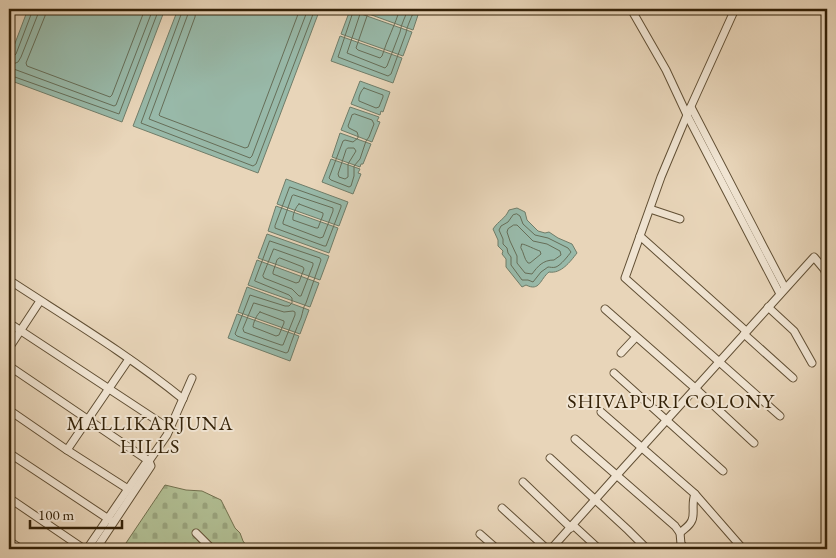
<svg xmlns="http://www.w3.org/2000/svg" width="836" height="558" viewBox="0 0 836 558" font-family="'EB Garamond',serif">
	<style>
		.cemetery { fill: url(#cemetery-stones); stroke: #72704e }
		.water { fill: #98b9a9; stroke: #707d69 }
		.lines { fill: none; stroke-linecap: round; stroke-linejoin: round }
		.shore { stroke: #666e58; stroke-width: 1 }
		.street-casing { stroke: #614f34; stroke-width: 9 }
		.street { stroke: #f0e4d2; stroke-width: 7 }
		.labels { text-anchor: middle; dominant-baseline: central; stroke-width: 4; stroke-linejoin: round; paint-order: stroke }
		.neighbourhood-label { font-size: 20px; letter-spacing: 1px; fill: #342208; stroke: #f0e4d2 }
	</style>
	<defs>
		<pattern id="cemetery-stones" width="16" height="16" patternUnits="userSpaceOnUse" patternTransform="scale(1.25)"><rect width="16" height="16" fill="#b1be93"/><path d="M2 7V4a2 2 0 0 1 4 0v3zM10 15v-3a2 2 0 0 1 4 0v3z" fill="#99a37d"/></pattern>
	</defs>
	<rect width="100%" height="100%" fill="#e8d5b9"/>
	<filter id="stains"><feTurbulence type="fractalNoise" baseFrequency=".004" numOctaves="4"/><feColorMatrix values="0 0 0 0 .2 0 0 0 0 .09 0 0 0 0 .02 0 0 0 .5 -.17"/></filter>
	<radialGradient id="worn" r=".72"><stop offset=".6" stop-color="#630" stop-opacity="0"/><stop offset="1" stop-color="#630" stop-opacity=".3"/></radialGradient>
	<path class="cemetery" d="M165,485L186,490L202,491L221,500L235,528L240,533L243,541L249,549H133L126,543Z"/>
	<g class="water">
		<path d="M28,9H165L122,122L9,80V59Z"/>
		<path d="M178,9H320L258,173L133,126Z"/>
		<path d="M355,9H420L413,30Z"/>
		<path d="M350,10L412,32L403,56L341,34Z"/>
		<path d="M340,36L402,58L393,83L331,61Z"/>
		<path d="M360,81L390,92L383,112L381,111L380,115L351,104Z"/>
		<path d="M350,107L379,117L377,121L380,122L372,142L341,130Z"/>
		<path d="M340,133L371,144L363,164H361L360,167L332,157Z"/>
		<path d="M331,159L360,169L358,173L361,174L353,194L322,182Z"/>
		<path d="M286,179L348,202L339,226L277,204Z"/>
		<path d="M276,206L338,228L329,253L268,231Z"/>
		<path d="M517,208L525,212L527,220L538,231L545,233L549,232L558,238L572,244L577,253C570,262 561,274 549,272C540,279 540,292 526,285L522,287L506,267V259L502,254L503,251L498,246V240L493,229C499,220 505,219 509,210Z"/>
		<path d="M267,234L329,256L320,280L258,258Z"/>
		<path d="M257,260L319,283L310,307L248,285Z"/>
		<path d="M247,287L309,310L300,334L238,312Z"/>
		<path d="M237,314L299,336L290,361L228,338Z"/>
	</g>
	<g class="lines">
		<g class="shore">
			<path d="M38,9V14L21,57L18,62L11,65V68L114,106L116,105L153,9"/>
			<path d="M46,9L45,16L26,63L27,66L110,97L112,95L145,9"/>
			<path d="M183,9L182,12L141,123L253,166L256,164L315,9"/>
			<path d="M189,9L188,14L149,119L250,158L252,156L308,9"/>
			<path d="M196,9L195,17L159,115L160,116L245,148L248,147L300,9"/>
			<path d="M354,9L338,57L388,76L391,74L406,33C407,26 412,16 415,9"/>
			<path d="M361,9L360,14L347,53L385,68L387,66L400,32C401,24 406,16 408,9"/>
			<path d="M368,9L367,16L356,48L358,50L380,58L382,56C387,40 395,25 400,9"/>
			<path d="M9,58L13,57L16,54L32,12V9"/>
			<path d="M9,75L12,76L119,114L159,9"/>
			<path d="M364,88L383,95V97L379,107L376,108L359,101C358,98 361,90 364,88Z"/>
			<path d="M355,114L372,120L374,124L369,137L366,141L360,159L354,166V176L351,186L349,187L331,180L329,178L343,141L345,140L353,142L358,138V135L357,132L349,128L348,126L352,115Z"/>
			<path d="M348,148H354L356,151L348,164V177L345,179L339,177L338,174L346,150Z"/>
			<path d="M290,187L341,205V207L326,246H324L275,228V226Z"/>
			<path d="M294,195L333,208V211L323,237L320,238L283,224V222L292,196Z"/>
			<path d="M299,204L323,213V215L318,228H316L293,220C292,216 296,206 299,204Z"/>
			<path d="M517,214L520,216L523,224L535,235L548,238L568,248L571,252C568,256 561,265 556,267C553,268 550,267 548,267L541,272L533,282L528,280H522L511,265V257L508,253L507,248L503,244V239L499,230L501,226L508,222L513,215Z"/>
			<path d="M514,225H517L533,241L547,244L560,251L561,255L554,260C543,260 538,266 532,274L525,273L517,263V256L510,241L507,232L508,229Z"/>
			<path d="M270,241L320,258L321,260L306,303C303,307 303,312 301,318C296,329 292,340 288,352L286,353L237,336L235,334L250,295L285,306H289L292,303V298L289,295L255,281Z"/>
			<path d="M522,244C525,244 536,250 540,251L541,254L530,263H528C524,259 524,253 521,248Z"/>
			<path d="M274,249L313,263V265L301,296H299L292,289L264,278L263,276Z"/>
			<path d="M280,258L303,267L304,269L299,282L296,283L273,274V272L277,260Z"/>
			<path d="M254,303L284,312L293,311L295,312V315L283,345H281L244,332L243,329Z"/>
			<path d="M260,312L284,321V323L279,335L276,336L253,327C253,323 257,314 260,312Z"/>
		</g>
		<defs>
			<g id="street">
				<path d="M631,9L666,70L687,115L780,294"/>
				<path d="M735,9L687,115L661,177L625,278L780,416"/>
				<path d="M691,107L763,246L785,288"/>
				<path d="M650,209L680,219"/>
				<path d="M640,236L746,331"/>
				<path d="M9,280C67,318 129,355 183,399"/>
				<path d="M768,307L794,331L812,363"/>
				<path d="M605,309L695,388L754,443"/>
				<path d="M9,323L170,429"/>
				<path d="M744,334L793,378"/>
				<path d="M9,348L40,301"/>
				<path d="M621,353L636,337"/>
				<path d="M9,366L149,461L151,466L96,549"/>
				<path d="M614,373L723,471"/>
				<path d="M9,410L67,450L128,489"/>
				<path d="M601,412L695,494L743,549"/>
				<path d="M575,439L675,526L680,533L681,544L686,549"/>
				<path d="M67,450L129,359"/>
				<path d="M9,453L110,520"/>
				<path d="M550,458L628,530L647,549"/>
				<path d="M523,482L571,528"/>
				<path d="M9,498L84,549"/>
				<path d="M502,508L547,549"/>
				<path d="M573,525L599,549"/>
				<path d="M196,533L212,549"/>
				<path d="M680,533C684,529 690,526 692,520C695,513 691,504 695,494"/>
				<path d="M480,534L497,549"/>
				<path d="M9,541L21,549"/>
				<path d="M87,549L145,464L149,461L167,435L192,378"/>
				<path d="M551,549L617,475L814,257L824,269L827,276"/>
			</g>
		</defs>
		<use href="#street" class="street-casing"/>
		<use href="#street" class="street"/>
	</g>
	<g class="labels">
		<g class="neighbourhood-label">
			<text x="671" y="401">SHIVAPURI COLONY</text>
			<text x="150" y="423">MALLIKARJUNA<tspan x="150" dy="23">HILLS</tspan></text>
		</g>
	</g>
	<rect width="836" height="558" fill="none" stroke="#e8d5b9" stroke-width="30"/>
	<rect x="10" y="10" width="816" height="538" fill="none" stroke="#342208" stroke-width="2.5"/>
	<rect x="15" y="15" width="806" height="528" fill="none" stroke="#342208"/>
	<path d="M30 520v8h92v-8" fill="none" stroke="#342208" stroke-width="2.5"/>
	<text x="38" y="520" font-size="15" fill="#342208" stroke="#f0e4d2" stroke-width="4" paint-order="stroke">100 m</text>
	<rect width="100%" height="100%" filter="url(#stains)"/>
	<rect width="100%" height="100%" fill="url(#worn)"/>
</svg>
